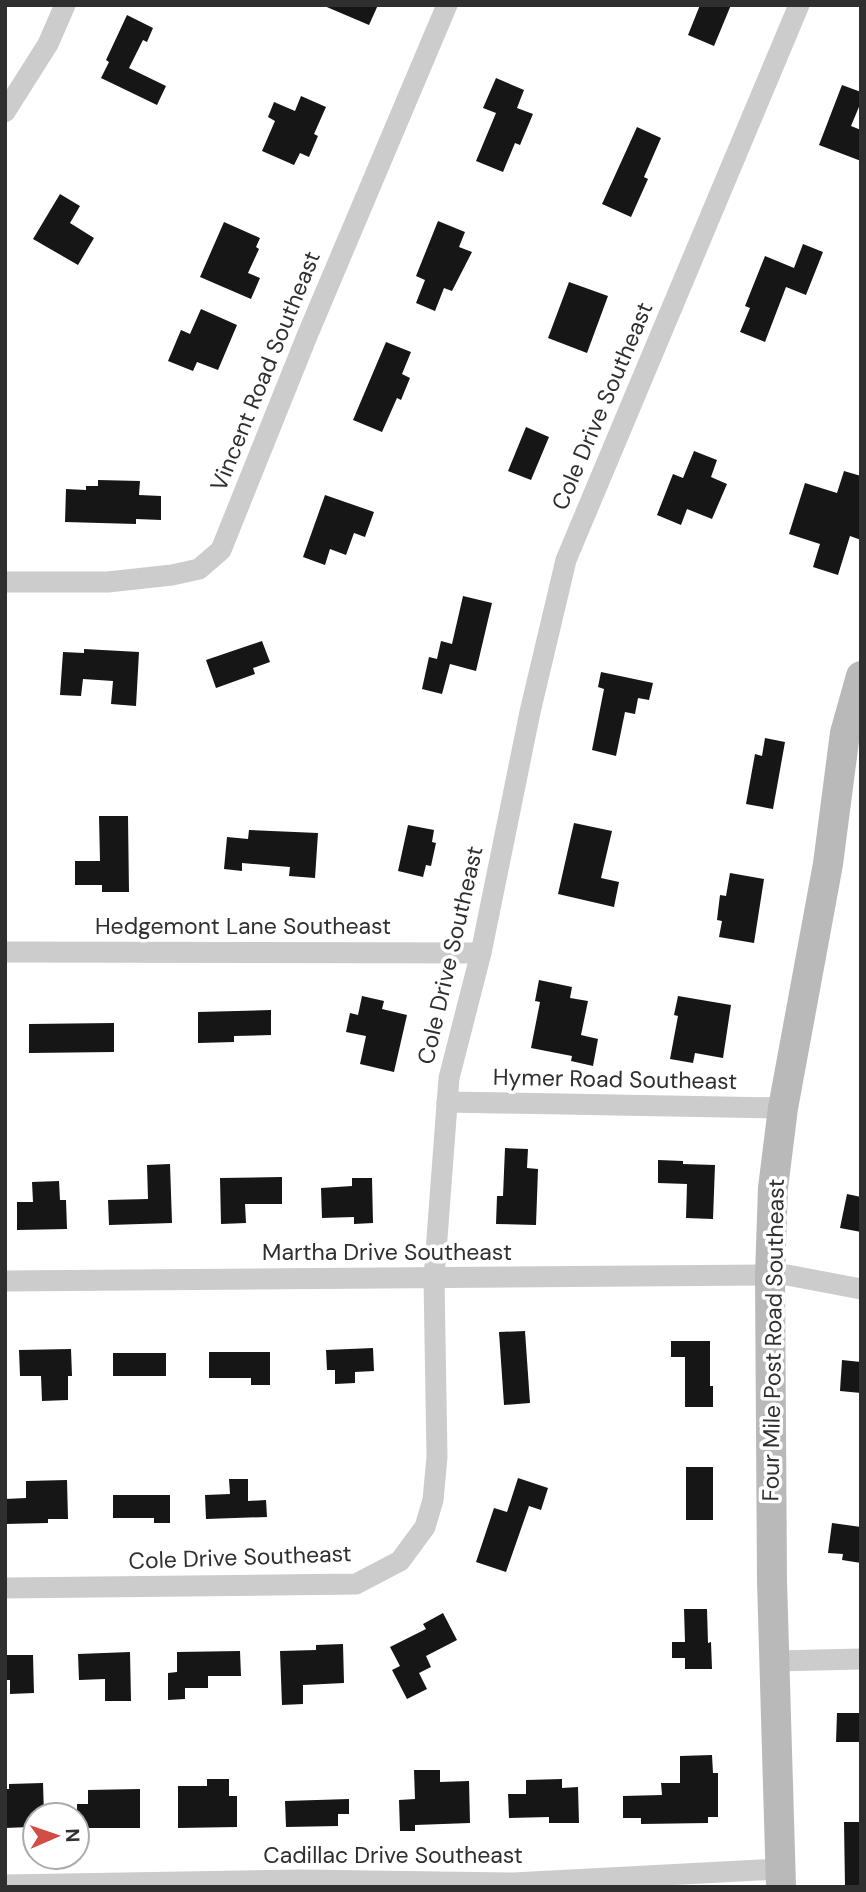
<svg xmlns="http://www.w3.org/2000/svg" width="866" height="1892" viewBox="0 0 866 1892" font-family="'DM Sans',sans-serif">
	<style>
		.building { fill: #161616 }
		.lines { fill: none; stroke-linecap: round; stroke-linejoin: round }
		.minor { stroke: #ccc; stroke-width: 21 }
		.secondary { stroke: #b9b9b9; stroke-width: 30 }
		.labels { text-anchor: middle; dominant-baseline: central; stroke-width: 7; stroke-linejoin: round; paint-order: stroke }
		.street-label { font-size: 23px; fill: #2f2f2f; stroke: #fff }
	</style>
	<rect width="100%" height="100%" fill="#fff"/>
	<g class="building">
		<path d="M322,5H378L369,25Z"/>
		<path d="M700,5H731L714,46L688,35Z"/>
		<path d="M127,15L153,28L147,42L143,40L129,68L166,86L157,105L101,78L109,62L106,60Z"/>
		<path d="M496,78L524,90L517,108L533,114L520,145L515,143L503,172L476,161L496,113L483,108Z"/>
		<path d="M842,85L861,92V102L851,126L861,130V161L819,145Z"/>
		<path d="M301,96L326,107L314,134L318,136L309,157L300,153L294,165L262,151L275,121L268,117L274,102L295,111Z"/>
		<path d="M637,127L661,138L644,177L648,179L631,217L602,204Z"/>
		<path d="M60,194L80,206L70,223L94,238L78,265L33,239Z"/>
		<path d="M438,221L465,232L459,247L472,252L452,291L444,288L435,311L416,303L425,280L416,276Z"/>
		<path d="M224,222L260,238L256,247L259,249L248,273L260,278L251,299L200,277Z"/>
		<path d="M803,244L823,252L806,295L786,287L765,342L740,332L750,308L745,306L765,256L794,268Z"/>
		<path d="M569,282L608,296L587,353L548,338Z"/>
		<path d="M201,309L237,325L218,370L197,362L193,371L168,361L181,330L190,334Z"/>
		<path d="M386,342L411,352L402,374L410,378L401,400L397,398L382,432L353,420Z"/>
		<path d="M526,427L549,437L531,480L508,471Z"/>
		<path d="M694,451L717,460L711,477L727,484L712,519L687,509L681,525L657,515L673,474L683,478Z"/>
		<path d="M844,471L861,476V540L850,536L838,575L813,567L820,544L789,534L805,483L837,493Z"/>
		<path d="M98,480L140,481L139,495L161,496V520L136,519V524L65,522L66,489L86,490V486H98Z"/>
		<path d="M325,495L374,512L365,537L354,533L346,555L330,549L325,565L303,557Z"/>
		<path d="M463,596L492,603L476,671L450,664L442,694L422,689L429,657L437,659L441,641L452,644Z"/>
		<path d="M262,641L270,662L253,668L255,674L216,688L206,660Z"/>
		<path d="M84,649L139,652L136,706L111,704L113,681L83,679L81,696L60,695L63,652L84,653Z"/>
		<path d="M601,672L653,683L649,700L638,698L635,714L625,712L616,756L592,750L604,689L598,687Z"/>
		<path d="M765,738L785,742L773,809L746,804L755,754L762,756Z"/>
		<path d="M99,816H128L129,892H102V885H75V861H100Z"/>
		<path d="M574,823L612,831L601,878L619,882L614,907L558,894Z"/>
		<path d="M408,825L434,830L432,842L436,843L431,866L426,865L423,877L398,871Z"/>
		<path d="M249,830L318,833L315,878L289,876L290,867L242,863V871L224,869L227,837L248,839Z"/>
		<path d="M730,873L764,879L754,943L719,937L722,921L717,920L720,895L726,896Z"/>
		<path d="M539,980L572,987L570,998L588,1001L581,1035L598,1039L593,1066L571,1061L572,1056L531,1048L540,1002L535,1001Z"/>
		<path d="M362,996L384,1001L382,1009L407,1015L394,1072L360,1064L366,1036L346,1032L350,1013L358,1015Z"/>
		<path d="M678,996L731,1005L723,1058L695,1053L693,1063L670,1059L678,1016L674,1015Z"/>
		<path d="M271,1010V1035L234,1036V1042L198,1043V1012Z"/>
		<path d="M114,1023V1052L29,1053V1024Z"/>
		<path d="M505,1148L528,1149L527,1168L538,1169L536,1225L496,1224L497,1196H503Z"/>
		<path d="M658,1160L683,1161V1164L715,1165L713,1219L686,1218L687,1184L658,1183Z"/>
		<path d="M170,1164L172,1223L109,1225L108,1200L148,1199L147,1165Z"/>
		<path d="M282,1177V1204H245L246,1223L221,1224L220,1178Z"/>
		<path d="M352,1178H372L373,1223L354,1224V1217L322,1218L321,1188L352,1186Z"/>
		<path d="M59,1181L60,1200H66L67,1229L17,1230V1202H33L32,1182Z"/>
		<path d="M847,1194L861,1197V1232L840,1228Z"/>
		<path d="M525,1331L530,1403L504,1405L499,1332Z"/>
		<path d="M671,1341H710V1386H713V1407H685V1357H671Z"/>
		<path d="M373,1348L374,1371L355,1372V1383L335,1384V1370H327L326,1350Z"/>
		<path d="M71,1349L72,1376H68V1400L42,1401L41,1376H20L19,1350Z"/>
		<path d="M209,1352H270V1385H251V1378H209Z"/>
		<rect x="113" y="1353" width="53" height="23"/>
		<path d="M842,1360L861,1362V1393L840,1391Z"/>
		<rect x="686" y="1467" width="27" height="53"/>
		<path d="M518,1478L548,1488L541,1510L529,1506L506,1572L476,1562L494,1508L507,1512Z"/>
		<path d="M229,1479H248V1501L266,1500L267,1517L206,1519L205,1495L230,1494Z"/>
		<path d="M67,1480L68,1519H48V1523L5,1524V1499L26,1498V1481Z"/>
		<path d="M113,1495H170V1523H154V1518H113Z"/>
		<path d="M832,1523L861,1527V1563L842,1560L843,1554L828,1553Z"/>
		<path d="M684,1609H707L708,1643L711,1642L712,1669H685V1658H672V1642H685Z"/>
		<path d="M443,1613L457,1640L426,1656L431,1667L419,1673L427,1689L407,1699L392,1670L400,1666L390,1647L426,1629L423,1624Z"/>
		<path d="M343,1644L344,1683L303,1685V1704L282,1705L280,1651L316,1650V1645Z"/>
		<path d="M240,1651L241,1676H208V1688H185V1699L168,1700V1673L177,1672V1652Z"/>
		<path d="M130,1652L131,1701H105V1679L79,1680L78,1654Z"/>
		<path d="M5,1655H33L34,1693L10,1694V1680H5Z"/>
		<path d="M837,1713H861V1742H836Z"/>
		<path d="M712,1755L713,1773H718V1817H708V1823L641,1824V1818H623V1796L662,1795L661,1783H680V1756Z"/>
		<path d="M414,1770H440V1782L469,1781L470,1823L415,1825V1831H400L399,1800L415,1799Z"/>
		<path d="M207,1779H229V1796H237V1827L178,1828V1786H207Z"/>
		<path d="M562,1779V1788L578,1787L579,1823H549V1817L509,1818L508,1794H526V1780Z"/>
		<path d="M43,1783L44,1815H35V1820H30V1827L5,1828V1789H9V1784Z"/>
		<path d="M140,1789V1828H77V1804H88V1790Z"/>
		<path d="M349,1799V1814H338V1826L286,1827L285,1801Z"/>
		<path d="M844,1822H861V1887H845Z"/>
	</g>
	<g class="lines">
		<g class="minor">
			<path d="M5,112L48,44L65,5"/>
			<path d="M5,582H108L172,575L199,569L221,550L307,336L447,5"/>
			<path d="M5,952L481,953"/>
			<path d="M447,1102L783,1108"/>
			<path d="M5,1281L770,1275H787L861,1289"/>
			<path d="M5,1588L356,1584L400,1561L425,1527L433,1500L437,1457L434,1278L449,1078L481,953L530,712L566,560L799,5"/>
			<path d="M775,1661L861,1659"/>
			<path d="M5,1885L300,1880L514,1883L780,1869"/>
		</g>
		<path class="secondary" d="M781,1887L772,1581L770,1275L773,1188L783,1108L828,864L845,733L861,676"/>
	</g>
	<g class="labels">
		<g class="street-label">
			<text transform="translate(265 371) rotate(-68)">Vincent Road Southeast</text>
			<text transform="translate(602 406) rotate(-67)">Cole Drive Southeast</text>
			<text x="243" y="926">Hedgemont Lane Southeast</text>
			<text transform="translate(450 955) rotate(-77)">Cole Drive Southeast</text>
			<text transform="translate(615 1079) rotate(1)">Hymer Road Southeast</text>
			<text x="387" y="1252">Martha Drive Southeast</text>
			<text transform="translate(773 1340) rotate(-89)">Four Mile Post Road Southeast</text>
			<text transform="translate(240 1557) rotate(-2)">Cole Drive Southeast</text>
			<text x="393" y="1855">Cadillac Drive Southeast</text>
		</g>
	</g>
	<rect width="866" height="1892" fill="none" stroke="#2f2f2f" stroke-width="14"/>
	<g transform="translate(56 1836) rotate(88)"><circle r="33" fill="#ffffff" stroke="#acacac" stroke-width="2"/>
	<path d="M0-5L12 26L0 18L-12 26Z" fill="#d14e45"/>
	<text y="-10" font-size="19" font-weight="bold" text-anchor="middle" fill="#2f2f2f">N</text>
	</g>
</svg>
